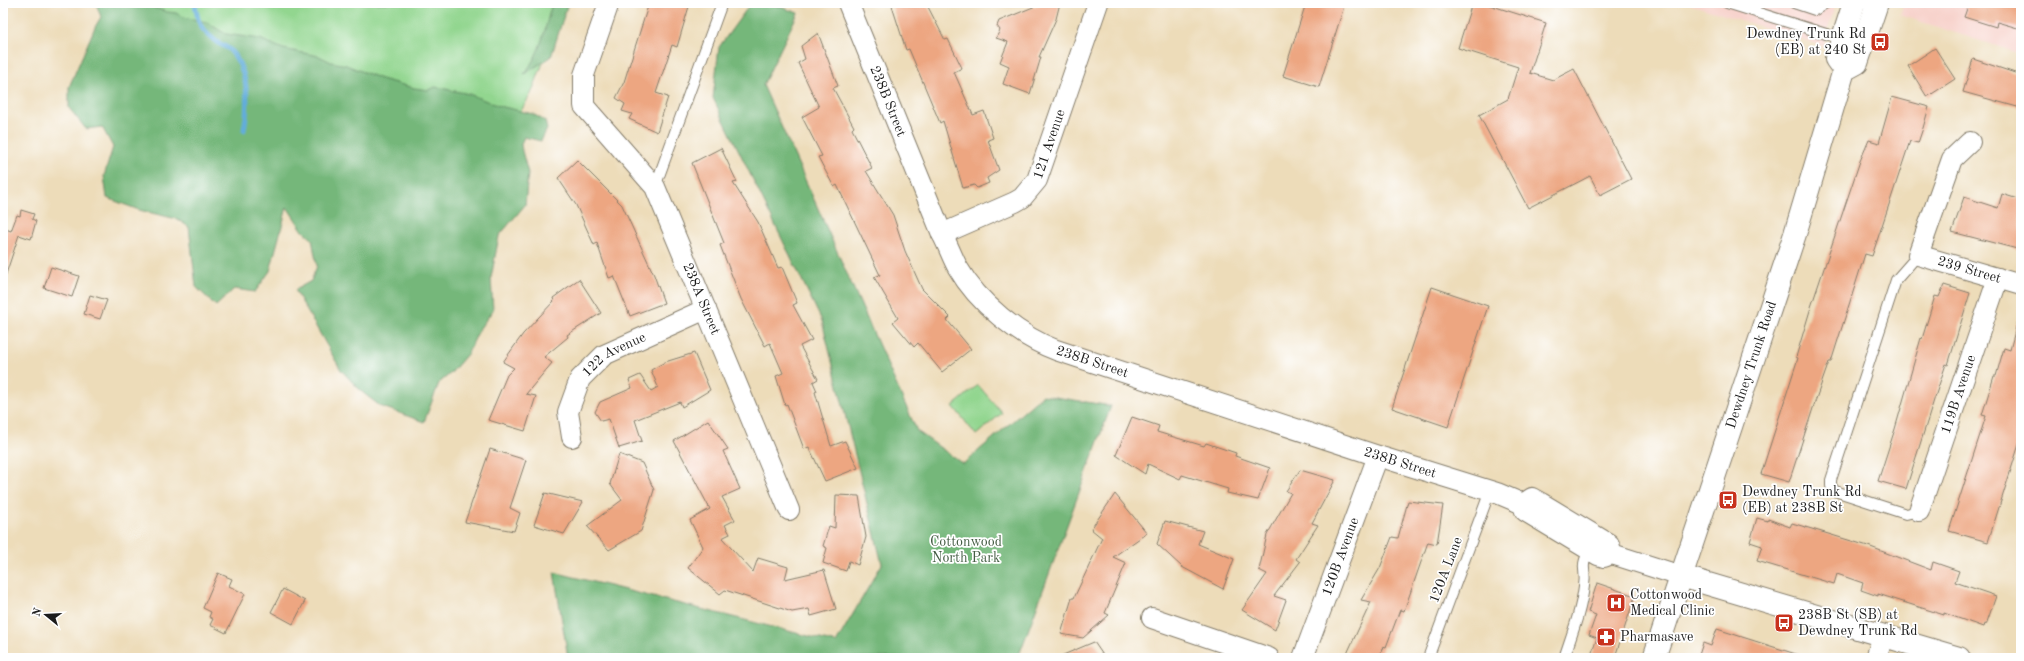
<svg xmlns="http://www.w3.org/2000/svg" width="2024" height="661" viewBox="0 0 2024 661" font-family="'Old Standard TT',serif">
	<style>
		.built { fill: #f7d0c9 }
		.green { fill: #92d68f; stroke: #577956 }
		.forest { fill: #75b77a; stroke: #486a4b }
		.lines { fill: none; stroke-linecap: round; stroke-linejoin: round }
		.stream { stroke: #62addb; stroke-width: 5 }
		.building { fill: #eda681 }
		.service-casing { stroke: #847c6a; stroke-width: 12 }
		.minor-casing { stroke: #847c6a; stroke-width: 22 }
		.tertiary-casing { stroke: #847c6a; stroke-width: 24 }
		.secondary-casing { stroke: #847c6a; stroke-width: 24 }
		.service { stroke: #fff; stroke-width: 10 }
		.minor { stroke: #fff; stroke-width: 20 }
		.tertiary { stroke: #fff; stroke-width: 22 }
		.secondary { stroke: #fff; stroke-width: 22 }
		.labels { text-anchor: middle; dominant-baseline: central; stroke-width: 3.5; stroke-linejoin: round; paint-order: stroke }
		.poi-label { font-size: 14px; fill: #1c1c1c; stroke: #fff; text-anchor: start }
		.street-label { font-size: 14px; fill: #1c1c1c; stroke: #fff }
		.park-label { font-size: 14px; fill: #455d44; stroke: #fff }
	</style>
	<rect width="100%" height="100%" fill="#fff"/>
	<filter id="ink" filterUnits="userSpaceOnUse"><feTurbulence type="fractalNoise" baseFrequency=".025" numOctaves="2"/><feDisplacementMap in="SourceGraphic" scale="8" xChannelSelector="R" yChannelSelector="G"/><feConvolveMatrix kernelMatrix="1 2 1 2 8 2 1 2 1" color-interpolation-filters="sRGB"/></filter>
	<filter id="wash" filterUnits="userSpaceOnUse"><feTurbulence type="fractalNoise" baseFrequency=".012" numOctaves="4" result="noise"/><feDisplacementMap in="SourceGraphic" scale="16" xChannelSelector="R" yChannelSelector="G"/><feGaussianBlur stdDeviation="0.9" result="paint"/><feColorMatrix in="noise" values="0 0 0 0 0 0 0 0 0 0 0 0 0 0 0 0 0 1.4 0 .05"/><feComposite in="paint" operator="in"/></filter>
	<g filter="url(#wash)">
		<rect width="100%" height="100%" fill="#eddcb9"/>
		<g class="built">
			<path d="M1686,3H1836L1823,46Z"/>
			<path d="M1904,3H2021V54L1900,15Z"/>
		</g>
		<g class="green">
			<path d="M99,3H566L531,94L509,131Z"/>
			<path d="M978,385L1002,413L976,435L953,406Z"/>
		</g>
		<g class="forest">
			<path d="M96,3H140L167,12L176,13L184,17L206,22L226,34L260,39L283,49L319,56L331,62L346,65L381,79L414,88L428,90L435,87L441,88L469,94L499,106L533,114L545,121L547,129L541,141L524,137L521,144L522,151L528,173L525,205L499,236L491,278L493,310L480,328L468,353L451,373L439,383L424,422L380,406L362,392L341,370L295,290L311,281L317,266L312,239L303,231L287,207L270,271L255,292L234,289L216,306L196,287L189,227L177,219L139,210L107,198L104,176L113,147L102,127L86,129L69,108V87L95,27L101,17Z"/>
			<path d="M552,3H568L551,57L524,74C541,54 545,28 552,3Z"/>
			<path d="M751,3H769L798,13L763,85L917,431L963,464L1043,395L1111,406L1018,658H568L554,572L836,643L882,564L822,321L713,98L719,47Z"/>
		</g>
		<g class="lines">
			<path class="stream" d="M195,3C198,25 200,29 218,43C222,45 226,47 229,49C250,71 249,103 244,130"/>
		</g>
		<g id="blocks">
			<g class="building">
				<path d="M649,3H690L677,47L672,45L656,93L668,97L657,132L629,119L632,114L622,111L625,104L616,98L624,82Z"/>
				<path d="M891,3H926L945,40L948,39L962,68L954,72L973,115L984,111L993,138L988,140L999,170L987,178L989,183L977,188L974,185L963,188L943,121L940,123L909,49L906,50Z"/>
				<path d="M1043,3H1060L1056,19L1039,57H1041L1030,94L1003,84L1009,66L1000,62L1008,42L996,38L1000,30L997,26L999,21Z"/>
				<path d="M1306,3H1345L1319,87L1283,76Z"/>
				<path d="M1472,3H1483L1546,23L1530,73L1553,80L1574,69L1631,179L1600,195L1590,176L1528,208L1479,115L1508,99L1518,67L1458,48Z"/>
				<path d="M1969,3H2021V29L1997,22L1996,27L1964,17Z"/>
				<path d="M818,33L838,86L833,88L854,127L852,129L872,168L866,171L893,215L905,251L922,289L950,317L947,320L971,349L942,372L918,343L914,347L893,322L898,318L874,277L880,275L837,185L834,187L818,157L822,156L802,117L819,107L798,63L805,59L801,46Z"/>
				<path d="M1935,48L1955,79L1927,97L1908,66Z"/>
				<path d="M1973,59L2021,75V108L1963,92Z"/>
				<path d="M1892,97L1929,107L1923,128L1918,143L1910,141L1872,256L1865,254L1831,362H1829L1817,396L1789,482L1761,474L1798,358L1796,357L1811,307L1860,161L1869,140L1879,143Z"/>
				<path d="M721,148L737,182L733,183L758,222L778,268L782,267L797,303L793,305L812,340L800,346L818,379L813,382L817,391L815,392L831,446L845,441L858,468L825,481L809,447L804,449L787,404L785,405L776,376L783,373L770,343L765,346L741,299L720,245L724,243L692,163Z"/>
				<path d="M577,160L622,205L654,275L664,303L630,316L614,276L609,278L597,243L594,245L576,205L558,178Z"/>
				<path d="M2002,194L2021,200V250L1952,232L1964,197L1998,208Z"/>
				<path d="M21,210L34,214L32,219L36,221L31,239L19,235L5,277H3V228L11,231L17,215L20,216Z"/>
				<path d="M51,267L79,276L72,297L44,288Z"/>
				<path d="M579,279L601,313L567,335L568,337L544,357L552,363L526,394L536,396L525,431L488,420L507,375L514,368L503,362L523,334L554,301L553,298Z"/>
				<path d="M1944,285L1970,293L1948,365L1946,364L1934,400L1906,489L1878,481L1895,429L1921,338L1922,339L1935,296L1939,297Z"/>
				<path d="M1432,287L1488,306L1448,427L1392,408Z"/>
				<path d="M90,295L107,300L100,319L84,314Z"/>
				<path d="M2017,323L2021,324V438L1988,542L1949,531L1986,416L1982,415L1994,376H1996L2004,348L2010,350Z"/>
				<path d="M694,353L710,390L682,407L680,402L635,420L642,441L619,448L609,419L601,421L595,412L600,402L632,388L629,380L640,375L651,391L658,387L651,370L665,362Z"/>
				<path d="M1132,417L1159,426L1157,432L1204,446L1206,443L1236,453L1235,456L1270,468L1258,500L1227,493L1228,489L1182,475L1180,479L1148,464L1145,474L1116,455Z"/>
				<path d="M708,420L728,449L723,451L740,489L722,497L735,520L725,525L730,534L722,538L753,572L758,558L788,567L785,579L824,570L836,609L811,616L809,609L792,612L725,590L720,594L688,568L703,547L690,520L710,509L674,441Z"/>
				<path d="M490,449L526,460L510,508L520,513L514,531L465,522Z"/>
				<path d="M619,454L642,463L654,490L641,531L609,550L587,526L622,500L610,484Z"/>
				<path d="M1300,470L1335,480L1312,523L1318,525L1296,559L1300,562L1274,596L1286,600L1275,630L1242,610L1267,574L1259,570L1267,535L1291,493L1286,491Z"/>
				<path d="M545,493L583,502L564,534L534,525Z"/>
				<path d="M1115,494L1147,533L1113,557L1126,563L1105,613L1109,615L1083,638L1061,634L1072,598H1074L1102,538L1091,529Z"/>
				<path d="M836,495L859,496L866,537L858,565L849,561L846,571L823,563L827,548L823,546L829,526L835,528Z"/>
				<path d="M1408,501L1443,505L1437,544L1428,542L1404,611L1400,610L1386,647L1383,646L1379,658H1345L1371,602L1361,600L1380,568L1392,537L1398,538Z"/>
				<path d="M1757,518L1768,521V519L1790,527L1792,523L1868,546L1931,570L1933,562L1959,571L1955,582L1996,596L1986,625L1984,624L1983,627L1944,613V615L1878,594V596L1861,590L1863,583L1837,574L1834,584L1757,561L1762,546L1750,542Z"/>
				<path d="M1165,521L1203,531L1198,544L1234,559L1223,589L1182,567L1157,544Z"/>
				<path d="M218,573L232,579L229,586L245,594L226,633L210,625L213,619L209,617L211,612L203,608Z"/>
				<path d="M1597,583L1635,596L1615,657L1608,654L1607,658H1590L1597,638L1589,635L1596,615L1588,612Z"/>
				<path d="M283,589L305,601L293,624L271,612Z"/>
				<path d="M1717,629L1799,655V658H1698L1703,643L1711,646Z"/>
				<path d="M1094,642L1105,658H1056Z"/>
			</g>
		</g>
	</g>
	<g filter="url(#ink)">
		<use href="#blocks" fill-opacity="0" stroke="#847c6a" stroke-width="1"/>
		<g class="lines">
			<defs>
				<g id="service">
					<path d="M1727,3L1842,39"/>
					<path d="M1794,3L1815,10L1826,3"/>
					<path d="M655,187L722,3"/>
					<path d="M1918,255L1896,280L1831,480V486L1835,491L1906,514L1919,511"/>
					<path d="M1428,658L1490,491"/>
					<path d="M1564,658C1572,634 1581,611 1584,586C1587,569 1579,569 1589,551"/>
				</g>
				<g id="minor">
					<path id="s1" d="M609,3L584,75V106L655,187L789,510"/>
					<path id="s2" d="M848,3L942,234C948,245 952,257 958,268C978,303 1019,336 1056,350L1378,456L1497,493L1523,504"/>
					<path id="s3" d="M1970,142L1952,159L1918,255L2021,285"/>
					<path id="s4" d="M942,234L1015,202L1022,198L1037,180L1098,3"/>
					<path id="s5" d="M572,437L568,412L580,379L604,355L706,309"/>
					<path d="M1523,504L1525,511L1598,555L1604,557L1612,554L1681,576"/>
					<path d="M1523,504L1532,498L1541,503L1609,544L1612,554"/>
					<path id="s6" d="M1919,511L1998,278"/>
					<path d="M1152,618L1269,658"/>
					<path id="s7" d="M1303,658L1378,456"/>
					<path d="M1876,658L1883,637"/>
				</g>
				<path id="tertiary" d="M1681,576L1959,658"/>
				<g id="secondary">
					<path d="M1844,70L1836,59L1854,3"/>
					<path id="s8" d="M1654,658L1795,234L1844,70L1857,63L1877,3"/>
				</g>
			</defs>
			<use href="#service" class="service-casing"/>
			<use href="#minor" class="minor-casing"/>
			<use href="#tertiary" class="tertiary-casing"/>
			<use href="#secondary" class="secondary-casing"/>
			<use href="#service" class="service"/>
			<use href="#minor" class="minor"/>
			<use href="#tertiary" class="tertiary"/>
			<use href="#secondary" class="secondary"/>
		</g>
	</g>
	<defs>
		<symbol id="bus-square" viewBox="-11 -11 22 22"><rect x="-9" y="-9" width="18" height="18" rx="4" fill="#c8321e" stroke="#fff"/><path d="M-5-6H5V4H4V6H2V4H-2V6H-4V4H-5ZM-3.5-4V0h7V-4ZM-3.5 1.2v1.5H-2V1.2ZM2 1.2v1.5H3.5V1.2Z" fill="#fff"/></symbol>
		<symbol id="hospital-square" viewBox="-11 -11 22 22"><rect x="-9" y="-9" width="18" height="18" rx="4" fill="#c8321e" stroke="#fff"/><path d="M-5-5h3v3.5h4V-5h3V5h-3V1.5h-4V5h-3Z" fill="#fff"/></symbol>
		<symbol id="pharmacy-square" viewBox="-11 -11 22 22"><rect x="-9" y="-9" width="18" height="18" rx="4" fill="#c8321e" stroke="#fff"/><path d="M-2-6h4v4h4v4h-4v4h-4v-4h-4v-4h4Z" fill="#fff"/></symbol>
	</defs>
	<g fill-rule="evenodd">
		<use href="#bus-square" x="1869" y="31" width="22" height="22"/>
		<use href="#bus-square" x="1717" y="489" width="22" height="22"/>
		<use href="#hospital-square" x="1605" y="592" width="22" height="22"/>
		<use href="#bus-square" x="1773" y="612" width="22" height="22"/>
		<use href="#pharmacy-square" x="1595" y="626" width="22" height="22"/>
	</g>
	<g class="labels">
		<g class="poi-label">
			<text x="1866" y="34" text-anchor="end">Dewdney Trunk Rd<tspan x="1866" dy="16">(EB) at 240 St</tspan></text>
			<text x="1742" y="492">Dewdney Trunk Rd<tspan x="1742" dy="16">(EB) at 238B St</tspan></text>
			<text x="1630" y="595">Cottonwood<tspan x="1630" dy="16">Medical Clinic</tspan></text>
			<text x="1798" y="615">238B St (SB) at<tspan x="1798" dy="16">Dewdney Trunk Rd</tspan></text>
			<text x="1620" y="637">Pharmasave</text>
		</g>
		<g class="street-label">
			<text stroke="none"><textPath href="#s2" startOffset="106">238B Street</textPath></text>
			<text stroke="none"><textPath href="#s4" startOffset="149">121 Avenue</textPath></text>
			<text stroke="none"><textPath href="#s3" startOffset="180">239 Street</textPath></text>
			<text stroke="none"><textPath href="#s1" startOffset="336">238A Street</textPath></text>
			<text stroke="none"><textPath href="#s5" startOffset="103">122 Avenue</textPath></text>
			<text stroke="none"><textPath href="#s2" startOffset="455">238B Street</textPath></text>
			<text stroke="none"><textPath href="#s8" startOffset="309">Dewdney Trunk Road</textPath></text>
			<text stroke="none"><textPath href="#s6" startOffset="123">119B Avenue</textPath></text>
			<text stroke="none"><textPath href="#s2" startOffset="779">238B Street</textPath></text>
			<text stroke="none"><textPath href="#s7" startOffset="108">120B Avenue</textPath></text>
			<text transform="translate(1446 570) rotate(-69)">120A Lane</text>
		</g>
		<g class="park-label">
			<text x="966" y="542">Cottonwood<tspan x="966" dy="16">North Park</tspan></text>
		</g>
	</g>
	<rect width="2024" height="661" fill="none" stroke="#fff" stroke-width="16"/>
	<g transform="translate(46 615) rotate(288)" stroke="#ffffff" stroke-width="3" paint-order="stroke">
	<path d="M0-3L7 15L0 10L-7 15Z" fill="#1c1c1c"/>
	<text y="-6" font-size="11" font-weight="bold" text-anchor="middle" fill="#1c1c1c">N</text>
	</g>
</svg>
